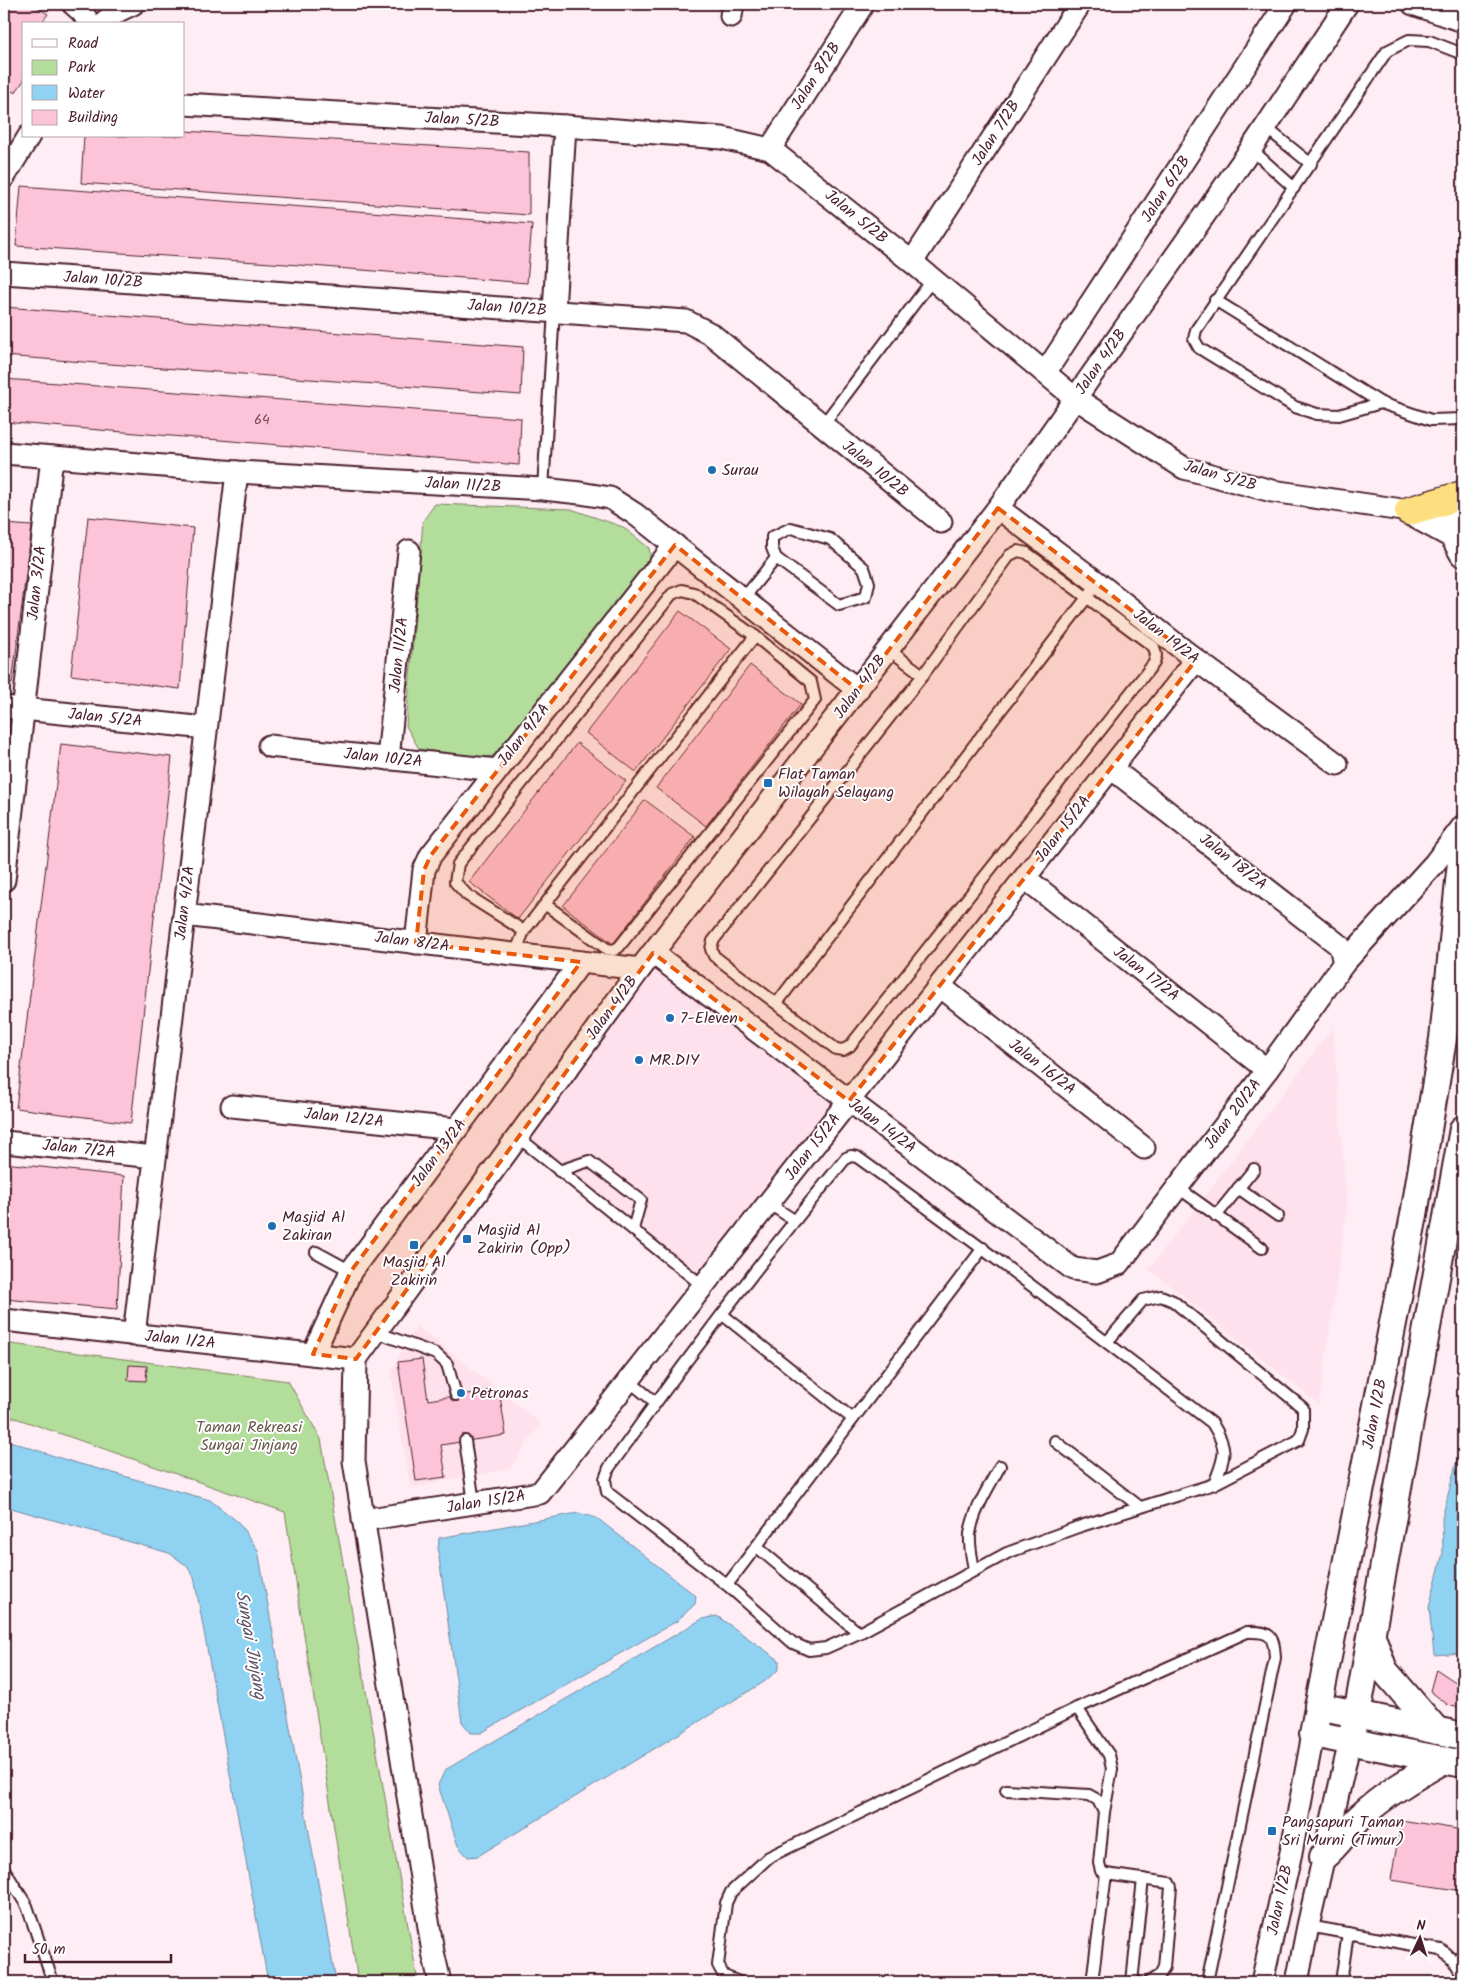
<svg xmlns="http://www.w3.org/2000/svg" width="1467" height="1986" viewBox="0 0 1467 1986" font-family="Kalam,sans-serif">
	<style>
		.built { fill: #fee1ec }
		.green { fill: #b3dd9a; stroke: #7e7e62 }
		.water { fill: #90d2f2; stroke: #748aa2 }
		.building { fill: #fdc4d9; stroke: #4a1f2b }
		.lines { fill: none; stroke-linecap: round; stroke-linejoin: round }
		.service-casing { stroke: #4a1f2b; stroke-width: 14 }
		.minor-casing { stroke: #4a1f2b; stroke-width: 25 }
		.tertiary-casing { stroke: #4a1f2b; stroke-width: 30 }
		.trunk-casing { stroke: #4a1f2b; stroke-width: 31 }
		.service { stroke: #fff; stroke-width: 10 }
		.minor { stroke: #fff; stroke-width: 21 }
		.tertiary { stroke: #fff; stroke-width: 26 }
		.trunk { stroke: #fedf80; stroke-width: 28 }
		.marked { fill: #e8590c; fill-opacity: 0.2; stroke: #e8590c; stroke-width: 4; stroke-dasharray: 10 6; stroke-linejoin: round }
		.poi-dot { fill: #1f6fb2; stroke: #fff; stroke-width: 2 }
		.labels { text-anchor: middle; dominant-baseline: central; stroke-width: 4; stroke-linejoin: round; paint-order: stroke }
		.number-label { font-size: 14px; fill: #774856 }
		.street-label { font-size: 16px; fill: #4a1f2b; stroke: #fff }
		.poi-label { font-size: 16px; fill: #4a1f2b; stroke: #fff; text-anchor: start }
		.park-label { font-size: 16px; fill: #6a584c; stroke: #fff }
		.water-label { font-size: 18px; font-style: italic; fill: #5f5567; stroke: #fff }
	</style>
	<rect width="100%" height="100%" fill="#feedf4"/>
	<filter id="ink" filterUnits="userSpaceOnUse"><feTurbulence type="fractalNoise" baseFrequency=".02" numOctaves="2"/><feDisplacementMap in="SourceGraphic" scale="10" xChannelSelector="R" yChannelSelector="G"/><feConvolveMatrix kernelMatrix="1 2 1 2 8 2 1 2 1" color-interpolation-filters="sRGB"/></filter>
	<g filter="url(#ink)">
		<g class="built">
			<path d="M654,962L838,1102L703,1277L528,1138Z"/>
			<path d="M1333,1028L1347,1208L1319,1404L1149,1269Z"/>
			<path d="M416,1325L541,1424L509,1469L410,1488L391,1372Z"/>
		</g>
		<g class="green">
			<path d="M435,504L571,509L623,527L649,548L651,560L493,756L477,758L419,749L406,726L423,521Z"/>
			<path d="M4,1343L288,1381L321,1439L418,1982H358L285,1512L4,1414Z"/>
		</g>
		<g class="water">
			<path d="M4,1439L66,1460L210,1500L238,1522L258,1550L336,1982H268L194,1577L186,1565L169,1553L4,1506Z"/>
			<path d="M1463,1445V1653L1434,1655L1429,1607L1443,1553L1442,1518L1458,1456Z"/>
			<path d="M578,1513L597,1518L696,1596L695,1604L677,1621L481,1733H471L462,1722L438,1551L439,1538Z"/>
			<path d="M717,1616L779,1660V1669L764,1682L478,1856L468,1857L458,1846L438,1785L445,1770L702,1619Z"/>
		</g>
		<g class="building">
			<path d="M4,4H11L16,7L19,4H32L48,14L42,22L45,24H24V80L15,93L4,86Z"/>
			<path d="M184,131L529,152V215L81,183L84,136H184Z"/>
			<path d="M21,186L532,224L527,283L286,264L16,246Z"/>
			<path d="M4,307L523,347L521,395L4,356Z"/>
			<path d="M4,379L521,418L519,465L4,422Z"/>
			<path d="M88,517L193,528L180,689L71,675Z"/>
			<path d="M4,524L32,526L12,684L4,683Z"/>
			<path d="M680,611L731,649L636,772L586,733Z"/>
			<path d="M750,665L801,704L706,826L656,788Z"/>
			<path d="M577,743L626,781L518,919L469,882Z"/>
			<path d="M61,744L172,757L131,1123L16,1108Z"/>
			<path d="M645,800L695,837L613,944L563,906Z"/>
			<path d="M4,1163L124,1176L117,1309L4,1299Z"/>
			<path d="M422,1359L428,1400L499,1389L506,1435L441,1445L446,1477L416,1481L398,1362Z"/>
			<path d="M129,1365L147,1366L146,1381L128,1380Z"/>
			<path d="M1436,1669L1463,1687V1709L1448,1705L1430,1691Z"/>
			<path d="M1401,1820L1463,1830V1891L1391,1880Z"/>
		</g>
		<g class="lines">
			<defs>
				<g id="service">
					<path d="M1265,127L1311,164"/>
					<path d="M1251,149L1294,188"/>
					<path d="M1215,300L1381,403L1431,420L1463,419"/>
					<path d="M1381,403L1339,415L1317,414L1295,407L1199,348L1194,339L1196,330L1387,51L1409,40L1429,41L1463,54"/>
					<path d="M822,426L933,279"/>
					<path d="M543,489L554,311"/>
					<path d="M791,528L830,539L864,568L869,583L866,597L839,605L776,558L772,548V537Z"/>
					<path d="M1018,551L1027,553L1154,647L1156,655L1154,663L850,1046L843,1050L836,1049L714,956L711,949L713,941L923,675L1010,555Z"/>
					<path d="M743,599L776,558"/>
					<path d="M888,649L923,675"/>
					<path d="M524,931L467,895L455,882L458,864L672,594L682,590L694,593L755,636L811,682L815,700L619,947L614,950L607,949L546,905"/>
					<path d="M515,954L524,931L755,636"/>
					<path d="M777,1003L1098,583"/>
					<path d="M518,1137L703,1286"/>
					<path d="M559,1171L589,1161L641,1200L633,1229"/>
					<path d="M1177,1187L1262,1248"/>
					<path d="M1238,1188L1278,1216"/>
					<path d="M768,1203L794,1220"/>
					<path d="M1216,1216L1254,1169"/>
					<path d="M316,1252L351,1271"/>
					<path d="M723,1315L853,1419"/>
					<path d="M376,1332L436,1354L447,1364L456,1395"/>
					<path d="M1107,1342L1143,1300L1161,1296L1173,1301L1303,1408V1429L1299,1440L1214,1484L1078,1527L1007,1553L859,1633L826,1648L809,1650L793,1643L727,1585L607,1492L605,1479L609,1468C684,1362 763,1258 846,1158L851,1156L857,1157C977,1243 1095,1333 1212,1423C1229,1450 1225,1456 1214,1484"/>
					<path d="M629,1381L655,1402"/>
					<path d="M465,1441L474,1503"/>
					<path d="M1055,1441L1140,1507"/>
					<path d="M757,1547L859,1633"/>
					<path d="M974,1569C972,1558 969,1546 970,1534C973,1511 989,1487 1000,1466"/>
					<path d="M727,1585L983,1248"/>
					<path d="M1077,1708L1109,1755L1112,1769L1104,1812"/>
					<path d="M1006,1790L1089,1795L1098,1800L1104,1812L1099,1863L1101,1871L1106,1874L1169,1883L1171,1887L1164,1967L1160,1975L1149,1982"/>
					<path d="M4,1869L27,1906L53,1982"/>
					<path d="M1308,1926L1441,1950C1451,1958 1463,1968 1462,1982"/>
					<path d="M1455,1961L1463,1954"/>
					<path d="M739,1982L724,1976L718,1965L726,1903L731,1892L769,1857L1077,1708L1247,1632C1270,1631 1274,1635 1275,1658L1207,1982"/>
					<path d="M1092,1982L1106,1874"/>
					<path d="M1132,1982L1143,1879"/>
					<path d="M1341,1982L1348,1933"/>
				</g>
				<g id="minor">
					<path d="M73,4L82,12L90,24"/>
					<path d="M1413,4L1463,21"/>
					<path d="M731,16L733,4"/>
					<path d="M102,24L118,11L133,4"/>
					<path d="M184,104L565,126L722,138L770,149L912,262L1075,398L1184,468L1272,491L1409,511L1463,524"/>
					<path d="M770,149L863,4"/>
					<path d="M4,177L29,136"/>
					<path d="M912,262L1080,4"/>
					<path d="M4,273L686,321L711,334L941,522"/>
					<path d="M554,311L565,126"/>
					<path d="M1045,373L1286,4"/>
					<path d="M4,453L237,472L543,489L580,493L610,498L635,514L858,690"/>
					<path d="M998,508L1098,583L1196,660L1337,764"/>
					<path d="M4,707L206,728"/>
					<path d="M269,746L497,770"/>
					<path d="M388,759L409,551"/>
					<path d="M1111,768L1340,946L1344,963"/>
					<path d="M1025,878L1267,1070"/>
					<path d="M4,880L52,457"/>
					<path d="M184,915L640,969"/>
					<path d="M416,943L424,870L431,855L675,545"/>
					<path d="M653,953L1073,1269L1097,1272L1119,1264L1267,1070L1344,963L1434,864L1463,826"/>
					<path d="M940,986L1144,1148"/>
					<path d="M232,1106L456,1129"/>
					<path d="M4,1142L155,1157"/>
					<path d="M4,1320L356,1359"/>
					<path d="M134,1335L237,472"/>
					<path d="M313,1354L351,1271L581,962"/>
					<path d="M356,1359L640,969L998,508L1251,149L1347,4"/>
					<path d="M356,1359L354,1461L433,1952L440,1982"/>
					<path d="M363,1520L540,1493L1196,660"/>
					<path d="M1262,1982L1292,1848L1313,1734"/>
					<path d="M1297,1982L1308,1926L1350,1741"/>
				</g>
				<g id="tertiary">
					<path d="M1409,511L1453,535L1463,553"/>
					<path d="M1463,842L1443,1039L1414,1215L1313,1734L1463,1764"/>
					<path d="M1372,1636L1384,1670L1437,1731"/>
					<path d="M1318,1706L1463,1736"/>
					<path d="M1350,1741L1357,1714L1463,1129"/>
					<path d="M1323,1857C1338,1845 1347,1829 1360,1817C1385,1794 1414,1777 1444,1760"/>
				</g>
				<path id="trunk" d="M1409,511L1463,495"/>
			</defs>
			<use href="#service" class="service-casing"/>
			<use href="#minor" class="minor-casing"/>
			<use href="#tertiary" class="tertiary-casing"/>
			<use href="#trunk" class="trunk-casing"/>
			<use href="#service" class="service"/>
			<use href="#minor" class="minor"/>
			<use href="#tertiary" class="tertiary"/>
			<use href="#trunk" class="trunk"/>
		</g>
	</g>
	<path class="marked" d="M998,508L1196,660L849,1101L653,953L356,1359L313,1354L351,1271L581,962L416,943L424,870L431,855L675,545L858,690Z"/>
	<g class="poi-dot">
		<circle cx="712" cy="470" r="5"/>
		<rect x="763" y="778" width="10" height="10" rx="2.5"/>
		<circle cx="670" cy="1018" r="5"/>
		<circle cx="639" cy="1060" r="5"/>
		<circle cx="272" cy="1226" r="5"/>
		<rect x="462" y="1234" width="10" height="10" rx="2.5"/>
		<rect x="409" y="1240" width="10" height="10" rx="2.5"/>
		<circle cx="461" cy="1393" r="5"/>
		<rect x="1267" y="1826" width="10" height="10" rx="2.5"/>
	</g>
	<g class="labels">
		<g class="number-label">
			<text x="262" y="420">64</text>
		</g>
		<g class="street-label">
			<text transform="translate(816 76) rotate(-57)">Jalan 8/2B</text>
			<text transform="translate(462 120) rotate(3)">Jalan 5/2B</text>
			<text transform="translate(996 133) rotate(-57)">Jalan 7/2B</text>
			<text transform="translate(1166 189) rotate(-57)">Jalan 6/2B</text>
			<text transform="translate(856 217) rotate(39)">Jalan 5/2B</text>
			<text transform="translate(103 280) rotate(4)">Jalan 10/2B</text>
			<text transform="translate(507 308) rotate(4)">Jalan 10/2B</text>
			<text transform="translate(1101 362) rotate(-55)">Jalan 4/2B</text>
			<text transform="translate(875 469) rotate(39)">Jalan 10/2B</text>
			<text transform="translate(1220 476) rotate(16)">Jalan 5/2B</text>
			<text transform="translate(463 485) rotate(3)">Jalan 11/2B</text>
			<text transform="translate(37 583) rotate(-84)">Jalan 3/2A</text>
			<text transform="translate(1166 637) rotate(38)">Jalan 19/2A</text>
			<text transform="translate(399 655) rotate(-84)">Jalan 11/2A</text>
			<text transform="translate(860 687) rotate(-53)">Jalan 4/2B</text>
			<text transform="translate(105 718) rotate(6)">Jalan 5/2A</text>
			<text transform="translate(524 735) rotate(-52)">Jalan 9/2A</text>
			<text transform="translate(383 758) rotate(6)">Jalan 10/2A</text>
			<text transform="translate(1063 829) rotate(-52)">Jalan 15/2A</text>
			<text transform="translate(1233 862) rotate(38)">Jalan 18/2A</text>
			<text transform="translate(185 903) rotate(-83)">Jalan 4/2A</text>
			<text transform="translate(412 942) rotate(7)">Jalan 8/2A</text>
			<text transform="translate(1146 974) rotate(38)">Jalan 17/2A</text>
			<text transform="translate(612 1008) rotate(-54)">Jalan 4/2B</text>
			<text transform="translate(1042 1067) rotate(38)">Jalan 16/2A</text>
			<text transform="translate(1233 1114) rotate(-53)">Jalan 20/2A</text>
			<text transform="translate(344 1118) rotate(6)">Jalan 12/2A</text>
			<text transform="translate(882 1126) rotate(37)">Jalan 14/2A</text>
			<text transform="translate(813 1147) rotate(-52)">Jalan 15/2A</text>
			<text transform="translate(79 1149) rotate(6)">Jalan 7/2A</text>
			<text transform="translate(439 1153) rotate(-53)">Jalan 13/2A</text>
			<text transform="translate(180 1340) rotate(6)">Jalan 1/2A</text>
			<text transform="translate(1375 1414) rotate(-79)">Jalan 1/2B</text>
			<text transform="translate(486 1502) rotate(-9)">Jalan 15/2A</text>
			<text transform="translate(1280 1900) rotate(-78)">Jalan 1/2B</text>
		</g>
		<g class="poi-label">
			<text x="722" y="470">Surau</text>
			<text x="778" y="774">Flat Taman<tspan x="778" dy="18">Wilayah Selayang</tspan></text>
			<text x="680" y="1018">7-Eleven</text>
			<text x="649" y="1060">MR.DIY</text>
			<text x="282" y="1217">Masjid Al<tspan x="282" dy="18">Zakiran</tspan></text>
			<text x="477" y="1230">Masjid Al<tspan x="477" dy="18">Zakirin (Opp)</tspan></text>
			<text x="414" y="1262" text-anchor="middle">Masjid Al<tspan x="414" dy="18">Zakirin</tspan></text>
			<text x="471" y="1393">Petronas</text>
			<text x="1282" y="1822">Pangsapuri Taman<tspan x="1282" dy="18">Sri Murni (Timur)</tspan></text>
		</g>
		<g class="park-label">
			<text x="249" y="1427">Taman Rekreasi<tspan x="249" dy="18">Sungai Jinjang</tspan></text>
		</g>
		<g class="water-label">
			<text transform="translate(250 1645) rotate(80)">Sungai Jinjang</text>
		</g>
	</g>
	<rect width="1467" height="1986" fill="none" stroke="#fff" stroke-width="20"/>
	<rect x="10" y="10" width="1447" height="1966" fill="none" stroke="#4a1f2b" stroke-width="2" filter="url(#ink)"/>
	<rect x="22" y="22" width="162" height="115" fill="#ffffff" stroke="#b7a5aa"/>
	<rect x="32" y="39" width="25" height="8" fill="#ffffff" stroke="#b7a5aa"/>
	<text x="68" y="48" font-size="15" fill="#4a1f2b">Road</text>
	<rect x="32" y="60" width="25" height="15" fill="#b3dd9a" stroke="#b7a5aa"/>
	<text x="68" y="72" font-size="15" fill="#4a1f2b">Park</text>
	<rect x="32" y="85" width="25" height="15" fill="#90d2f2" stroke="#b7a5aa"/>
	<text x="68" y="98" font-size="15" fill="#4a1f2b">Water</text>
	<rect x="32" y="110" width="25" height="15" fill="#fdc4d9" stroke="#b7a5aa"/>
	<text x="68" y="122" font-size="15" fill="#4a1f2b">Building</text>
	<g transform="translate(1420 1938) rotate(4)" stroke="#ffffff" stroke-width="4" paint-order="stroke">
	<path d="M0-4L9 19L0 12L-9 19Z" fill="#4a1f2b"/>
	<text y="-8" font-size="14" font-weight="bold" text-anchor="middle" fill="#4a1f2b">N</text>
	</g>
	<path d="M25 1954v8h146v-8" fill="none" stroke="#4a1f2b" stroke-width="2.5"/>
	<text x="32" y="1954" font-size="15" fill="#4a1f2b" stroke="#ffffff" stroke-width="4" paint-order="stroke">50 m</text>
</svg>
